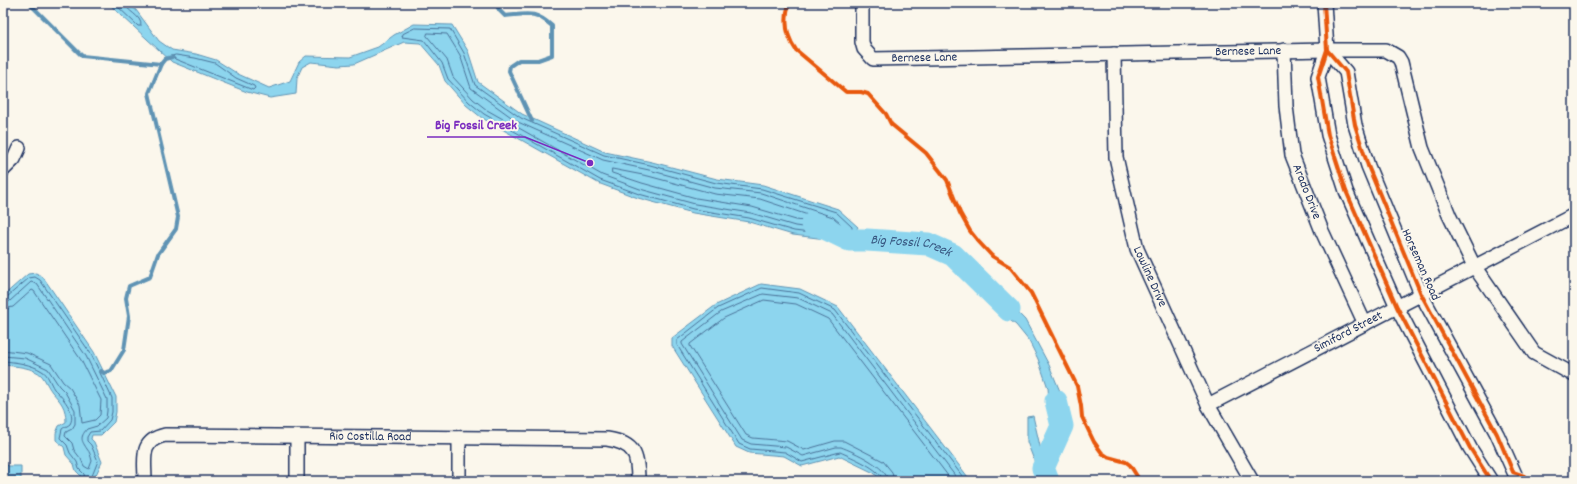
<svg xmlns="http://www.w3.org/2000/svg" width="1577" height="484" viewBox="0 0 1577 484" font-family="Dekko,sans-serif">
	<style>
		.water { fill: #8dd5ee; stroke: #5f93b4 }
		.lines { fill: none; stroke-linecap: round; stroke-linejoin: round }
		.shore { stroke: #497198; stroke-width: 1 }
		.stream { stroke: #5f93b4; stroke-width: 4 }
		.river { stroke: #8dd5ee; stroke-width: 23 }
		.minor-casing { stroke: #1b2f5e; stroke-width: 16 }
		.minor { stroke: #fbf7ec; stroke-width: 13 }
		.cycleway-casing { stroke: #fbf7ec; stroke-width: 6 }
		.cycleway { stroke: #e8590c; stroke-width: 4 }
		.labels { text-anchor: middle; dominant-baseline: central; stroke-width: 4; stroke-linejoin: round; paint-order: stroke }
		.street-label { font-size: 13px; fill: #1b2f5e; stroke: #fbf7ec }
		.water-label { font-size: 14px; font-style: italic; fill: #385882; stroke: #fbf7ec }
		.leader { fill: none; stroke: #7b2cbf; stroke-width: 1.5 }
		.callout-dot { fill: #7b2cbf; stroke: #fbf7ec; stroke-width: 1.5 }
		.callout-label { font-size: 14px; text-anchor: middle; font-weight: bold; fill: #7b2cbf; stroke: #fbf7ec; stroke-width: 4; stroke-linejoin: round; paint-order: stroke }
	</style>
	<rect width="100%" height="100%" fill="#fbf7ec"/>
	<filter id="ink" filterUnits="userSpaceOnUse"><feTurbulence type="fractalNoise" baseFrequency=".025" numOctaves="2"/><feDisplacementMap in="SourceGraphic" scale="8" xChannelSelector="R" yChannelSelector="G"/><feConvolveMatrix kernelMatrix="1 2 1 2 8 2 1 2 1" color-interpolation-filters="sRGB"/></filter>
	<g filter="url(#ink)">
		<g class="water">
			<path d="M108,3H126L136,10L159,41L172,50L196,54L216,60L238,74L269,88L290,81L299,62L306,56L350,57L378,47L394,35L414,24L452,25L468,51L478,82L522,114L605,152L652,162L717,179L763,185L838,209L858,227L854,234L826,239L793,235L749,222L693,213L638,198L598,183L482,118L466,105L445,81L439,65L420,43L404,42L354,64L339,65L311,62L302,67L297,78L296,94L270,98L247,92L172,62Z"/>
			<path d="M36,273L43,277L94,352L116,397V412L114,422L101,435H92L91,439L94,442L102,462L93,481H81V476L76,471L74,464L66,455L64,447L56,440V433L59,426L66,422C66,407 61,402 52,392C48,387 46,381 42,376C34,367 14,366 3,365V296L28,274Z"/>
			<path d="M761,284L800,289L838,307L971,481H881L874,473L839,456L802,466L784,456L749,453L736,447L672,346V338L716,305Z"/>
			<path d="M992,286L1025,320L1049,365L1062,396L1068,427L1063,438L1050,414L1048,388L1038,359L1029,341L1016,325L1001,313L991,301L985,288Z"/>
			<path d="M1033,416L1043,459L1054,481H1042L1027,442V417Z"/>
			<path d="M3,461L8,466H21V480H3Z"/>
		</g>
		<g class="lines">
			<g class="shore">
				<path d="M114,3L138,26H141C142,15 126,12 125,3"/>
				<path d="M415,28L450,29L464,53L475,85L521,118L604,155L650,165L716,183L762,189L836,212L852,227V229L851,230L826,235L794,231L749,218L693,209L639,194L600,180L484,114L469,102L448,79L442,63L424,40L402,37L403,34Z"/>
				<path d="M428,33L447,34L460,55L471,88L518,122L603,160L649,170L715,188L761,193L833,217L841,224L842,226L826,230L795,226L751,213L695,204L640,189L602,175L487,110L473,99L453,77L447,60L427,36Z"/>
				<path d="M176,55L195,58L215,63L236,78L254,86L255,88L253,90L248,88L175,59L173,56Z"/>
				<path d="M612,169L648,176L715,194L760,199L820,219L822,221L820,223L796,220L752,207L696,198L642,183L612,173Z"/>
				<path d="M3,298L7,297L29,278L35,277L40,280L91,354L112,398V412L110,420L100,431L90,432L87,437V441L91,445L98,461L90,481"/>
				<path d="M3,303L10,301L31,282L37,284L86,356L107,399V411L106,418L97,426L87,429C79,438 82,441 87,449C90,452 91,457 92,461L89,469L84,466L81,459L74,450L72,443L65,436L66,432L72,429L75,424V410L65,392L59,386L48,369L25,358L3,356"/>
				<path d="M3,309L13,307L32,290L34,291L81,360L101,400L100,415L95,420L82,423L80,405L70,388L63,382L51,364L27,353L3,350"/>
				<path d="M3,361C16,362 31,364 42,371C48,374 50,383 54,389C61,396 77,412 70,424C68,426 64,427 62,429L60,438L67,445L70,453L77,462L79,469L84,474L85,481"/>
				<path d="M1055,393L1058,397L1063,421L1061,423C1053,417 1054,404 1053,395Z"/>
				<path d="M883,481C882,469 851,457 840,452L802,462L785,452L750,449L739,444L677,345V340L718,308L762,288L799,293L835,310L966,481"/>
				<path d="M888,481C887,466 854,452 841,447H836L803,456L786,447L751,444L742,440L682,344V342L721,312L763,294L798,298L832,314L959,481"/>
				<path d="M894,481L892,472L883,461L844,441H835L804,450L787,441L753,438L746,435L690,346V344L724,318L764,300L796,304L828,319L952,481"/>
			</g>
			<g class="stream">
				<path d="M29,3L82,56L161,64L165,59L172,57"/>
				<path d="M496,3L499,10L505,16C528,14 534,10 552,26V55L538,60H519L510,66L509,71L532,121"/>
				<path d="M101,371L104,373L111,371L124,350L129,316L126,298L129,286L150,277L158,254L176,229L178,217L149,93L161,64"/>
			</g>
			<g class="river">
				<path id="s1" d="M812,224L820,226L849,240H867L928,244L953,255L1009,310"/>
				<path d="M1048,481L1043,468L1062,426L1056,401"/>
			</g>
			<defs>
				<g id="minor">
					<path id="s2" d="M862,3V42L864,49L873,59L1327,50H1386L1398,57L1401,62L1422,148L1449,215L1474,266L1534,353L1574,375"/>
					<path d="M1324,3L1327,50L1318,77L1328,135L1346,191L1397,307L1470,448L1491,481"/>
					<path id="s3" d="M1284,50L1286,106L1292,155L1322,231L1365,324"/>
					<path d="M1327,50L1346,72L1355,125L1368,166L1421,294L1497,434L1518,481"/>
					<path id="s4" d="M1114,54L1116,157L1137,249L1208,405L1252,481"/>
					<path d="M3,170L14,159L19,148"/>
					<path id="s5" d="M1208,405L1574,215"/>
					<path id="s6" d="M145,481C145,459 139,441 165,435L607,439C635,443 638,455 638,481"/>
					<path d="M297,481V437"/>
					<path d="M459,481V438"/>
				</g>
			</defs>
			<use href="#minor" class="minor-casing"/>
			<use href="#minor" class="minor"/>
			<defs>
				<g id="cycleway">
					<path d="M789,3C784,20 786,36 796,50L846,92H861L868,94L886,114L891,124L926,153L947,180L960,213L970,231L978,241L992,256L1010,267L1031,293L1077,386L1081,406L1082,417L1094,442L1102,453L1108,457L1126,462L1130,465L1140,481"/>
					<path d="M1324,3L1327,50L1318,77L1328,135L1346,191L1397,307L1470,448L1491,481"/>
					<path d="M1327,50L1346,72L1355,125L1368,166L1421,294L1497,434L1513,472L1524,476L1527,481"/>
				</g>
			</defs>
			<use href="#cycleway" class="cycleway-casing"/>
			<use href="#cycleway" class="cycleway"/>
		</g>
	</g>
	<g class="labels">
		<g class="street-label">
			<text stroke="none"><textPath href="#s2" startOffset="435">Bernese Lane</textPath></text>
			<text stroke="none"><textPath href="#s2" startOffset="111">Bernese Lane</textPath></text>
			<text stroke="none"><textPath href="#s3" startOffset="145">Arado Drive</textPath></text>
			<text transform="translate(1420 265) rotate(66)">Horseman Road</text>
			<text stroke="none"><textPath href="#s4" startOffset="228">Lowline Drive</textPath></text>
			<text stroke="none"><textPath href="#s5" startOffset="158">Simiford Street</textPath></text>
			<text stroke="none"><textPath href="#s6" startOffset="262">Rio Costilla Road</textPath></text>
		</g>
		<g class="water-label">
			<text stroke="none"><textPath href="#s1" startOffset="103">Big Fossil Creek</textPath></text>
		</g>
	</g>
	<path class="leader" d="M590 163L525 137H427"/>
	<circle class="callout-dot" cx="590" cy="163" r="4"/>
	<g class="callout-label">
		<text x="476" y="129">Big Fossil Creek</text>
	</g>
	<rect width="1577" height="484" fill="none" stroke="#fbf7ec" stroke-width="16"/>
	<rect x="8" y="8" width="1561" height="468" fill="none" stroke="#1b2f5e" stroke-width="1.5" filter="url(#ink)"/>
</svg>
